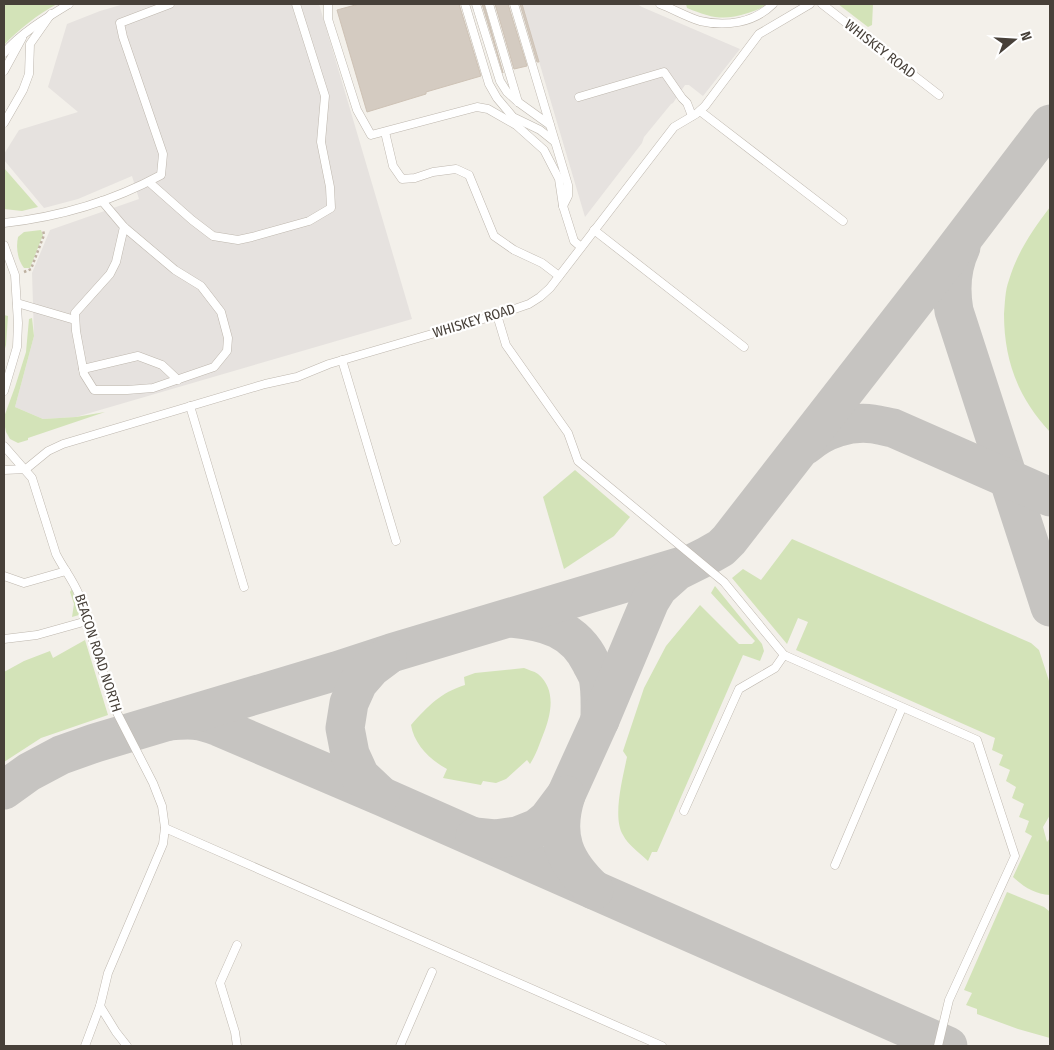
<svg xmlns="http://www.w3.org/2000/svg" width="1054" height="1050" viewBox="0 0 1054 1050" font-family="'Fira Sans Condensed',sans-serif">
	<style>
		.industrial { fill: #e6e2df }
		.green { fill: #d3e3b8 }
		.lines { fill: none; stroke-linecap: round; stroke-linejoin: round }
		.taxiway { stroke: #c6c4c1; stroke-width: 39 }
		.building { fill: #d4cbc1; stroke: #cec2b5 }
		.lane-casing { stroke: #beb7ae; stroke-width: 9 }
		.path { stroke: #beb1a1; stroke-width: 2.5; stroke-dasharray: 2.5 2.5; stroke-linecap: butt }
		.lane { stroke: #fff; stroke-width: 8 }
		.labels { text-anchor: middle; dominant-baseline: central; stroke-width: 4.5; stroke-linejoin: round; paint-order: stroke }
		.street-label { font-size: 14px; fill: #474039; stroke: #fff }
	</style>
	<rect width="100%" height="100%" fill="#f3f0ea"/>
	<g class="industrial">
		<path d="M124,4H319L412,319L76,417L43,419L15,407L34,336L32,273L50,230L139,199L132,176L78,199L44,208L4,160V154L19,130L78,112L48,87L67,24L100,11Z"/>
		<path d="M522,4H637L642,7L740,49L703,96L689,85H685L673,103L671,104L644,137L642,143L585,217Z"/>
	</g>
	<g class="green">
		<path d="M4,4H57C37,15 19,29 4,45Z"/>
		<path d="M686,4H766C761,9 755,11 748,13C723,21 712,18 687,8Z"/>
		<path d="M838,4H873L872,25L868,27Z"/>
		<path d="M4,168L38,207L22,211L4,209Z"/>
		<path d="M1050,207V432C1018,398 1004,360 1004,314C1005,303 1005,290 1009,280C1018,251 1032,231 1050,207Z"/>
		<path d="M41,230L43,235L30,268H24C17,259 16,247 18,237L24,232Z"/>
		<path d="M4,315L8,316L6,345L4,352Z"/>
		<path d="M32,318L34,336L15,407L43,419L76,417L105,412L28,438V440L18,443L10,439L6,432L4,422V417L15,387L26,352L29,319Z"/>
		<path d="M575,470L630,517L614,536L564,569L543,497Z"/>
		<path d="M792,539L1031,643L1039,650L1050,684V815L1043,827L1047,842L1050,838V895C1035,894 1024,887 1013,877L1032,836L1025,832L1029,821L1019,817L1024,804L1012,798L1016,787L1006,781L1010,770L999,765L1003,755L992,750L995,738L796,650L808,622L798,618L787,644L732,578L743,569L761,580Z"/>
		<path d="M715,586L762,644L764,651L760,661L743,655L657,852H652L648,861C640,853 628,845 623,835C612,817 623,777 627,757L623,751L644,688L666,646L700,605L739,644H752L755,641L711,593Z"/>
		<path d="M72,589L79,615L72,617L74,604L70,592Z"/>
		<path d="M85,640L108,715L41,738L4,762V672L24,661L50,651L53,658Z"/>
		<path d="M524,668C528,670 534,671 538,674C557,690 551,715 543,735C539,745 536,755 530,764L527,760L506,779L496,783L483,781L481,785L443,778L447,769C430,760 414,744 411,725C429,705 440,693 465,685L464,677L475,673Z"/>
		<path d="M1007,892L1044,907L1049,911L1050,910V1038L1018,1029L977,1014V1009L966,1005L972,993L964,990Z"/>
	</g>
	<g class="lines">
		<g class="taxiway">
			<path d="M961,247C951,268 950,288 954,311L1050,607"/>
			<path d="M806,445C824,429 850,421 873,424C880,425 887,427 893,428L1050,497"/>
			<path d="M511,618C545,621 575,629 591,663C593,667 596,672 598,677C601,691 600,705 600,720"/>
			<path d="M169,721C191,719 199,719 219,727L383,797L948,1046"/>
			<path d="M4,790L29,772L61,755L95,743L336,671L391,653L682,566"/>
			<path d="M380,795L360,776L350,754L345,728L349,703L358,683L371,668L387,656"/>
			<path d="M566,795L600,720L650,601L658,588L677,571L707,556L721,548L729,540L939,270L1050,124"/>
			<path d="M475,837L495,839L517,836L537,828L548,819L566,795C553,836 564,862 594,890"/>
		</g>
	</g>
	<g class="building">
		<path d="M359,4H459L481,76L426,92V94L367,112L337,10Z"/>
		<path d="M482,4H484L503,73Z"/>
		<path d="M495,4H508L527,66L514,69Z"/>
		<path d="M520,4H522L539,62H537Z"/>
	</g>
	<g class="lines">
		<defs>
			<g id="lane">
				<path d="M328,4V19L357,110L371,135L477,107L488,109L516,125L544,150L559,179L563,206L574,241L581,247"/>
				<path d="M465,4L489,84L497,98L513,117L540,130L555,142"/>
				<path d="M476,4L500,81L507,92L518,102L550,125"/>
				<path d="M489,4L518,102"/>
				<path d="M514,4L568,185V196L563,206"/>
				<path d="M660,4C673,9 687,17 700,21C726,27 754,23 773,4"/>
				<path d="M822,4L939,95"/>
				<path d="M4,53C21,33 46,18 69,4"/>
				<path d="M4,71L22,38"/>
				<path d="M579,97L664,72L682,98L687,103L692,116"/>
				<path d="M700,111L843,221"/>
				<path d="M4,123L23,90L29,74L30,44L51,14"/>
				<path d="M385,132L393,166L402,179L415,178L433,172L456,169L469,175L494,236L514,250L542,263L559,276"/>
				<path d="M149,182L192,220L213,236L238,240L252,237L309,221L331,208L330,187L321,142L325,96L296,4"/>
				<path d="M102,201L124,227L175,270L201,286L221,312L228,338L227,351L214,367L153,388L127,390H94L84,374L76,331L75,313L110,274L116,262L124,227"/>
				<path d="M4,223C58,217 113,201 161,175L163,154L123,37L120,23L170,4"/>
				<path d="M594,230L744,347"/>
				<path d="M4,245L15,275L18,323L17,347L4,391"/>
				<path d="M17,303L75,320"/>
				<path d="M497,315L506,345L568,433L578,461L724,582L784,655L977,740L1015,856L949,1000L938,1046"/>
				<path d="M342,360L396,541"/>
				<path d="M83,369L138,356L162,365L178,380"/>
				<path d="M190,406L244,587"/>
				<path d="M4,446L32,478L56,554C63,568 73,580 79,595L113,705L153,783L162,806L165,828L163,844L108,973L100,1006L85,1046"/>
				<path d="M26,469L48,451L63,444L265,384L297,377L329,364L497,315L529,304L540,297L550,288L674,127L696,114L705,106L759,34L810,4"/>
				<path d="M4,470L26,469"/>
				<path d="M4,576L24,583L66,571"/>
				<path d="M4,639L37,635L87,621"/>
				<path d="M684,811L739,689L775,668L784,655"/>
				<path d="M165,828L662,1046"/>
				<path d="M835,865L902,708"/>
				<path d="M237,945L220,983L235,1032L237,1046"/>
				<path d="M100,1006L116,1032L127,1046"/>
				<path d="M400,1046L432,972"/>
			</g>
		</defs>
		<use href="#lane" class="lane-casing"/>
		<path class="path" d="M24,272L31,269L44,235L43,230"/>
		<use href="#lane" class="lane"/>
	</g>
	<g class="labels">
		<g class="street-label">
			<text transform="translate(880 49) rotate(38)">WHISKEY ROAD</text>
			<text transform="translate(474 321) rotate(-17)">WHISKEY ROAD</text>
			<text transform="translate(98 653) rotate(72)">BEACON ROAD NORTH</text>
		</g>
	</g>
	<rect width="1054" height="1050" fill="none" stroke="#474039" stroke-width="10"/>
	<g transform="translate(1014 40) rotate(72)" stroke="#ffffff" stroke-width="4" paint-order="stroke">
	<path d="M0-4L9 19L0 12L-9 19Z" fill="#474039"/>
	<text y="-8" font-size="14" font-weight="bold" text-anchor="middle" fill="#474039">N</text>
	</g>
</svg>
